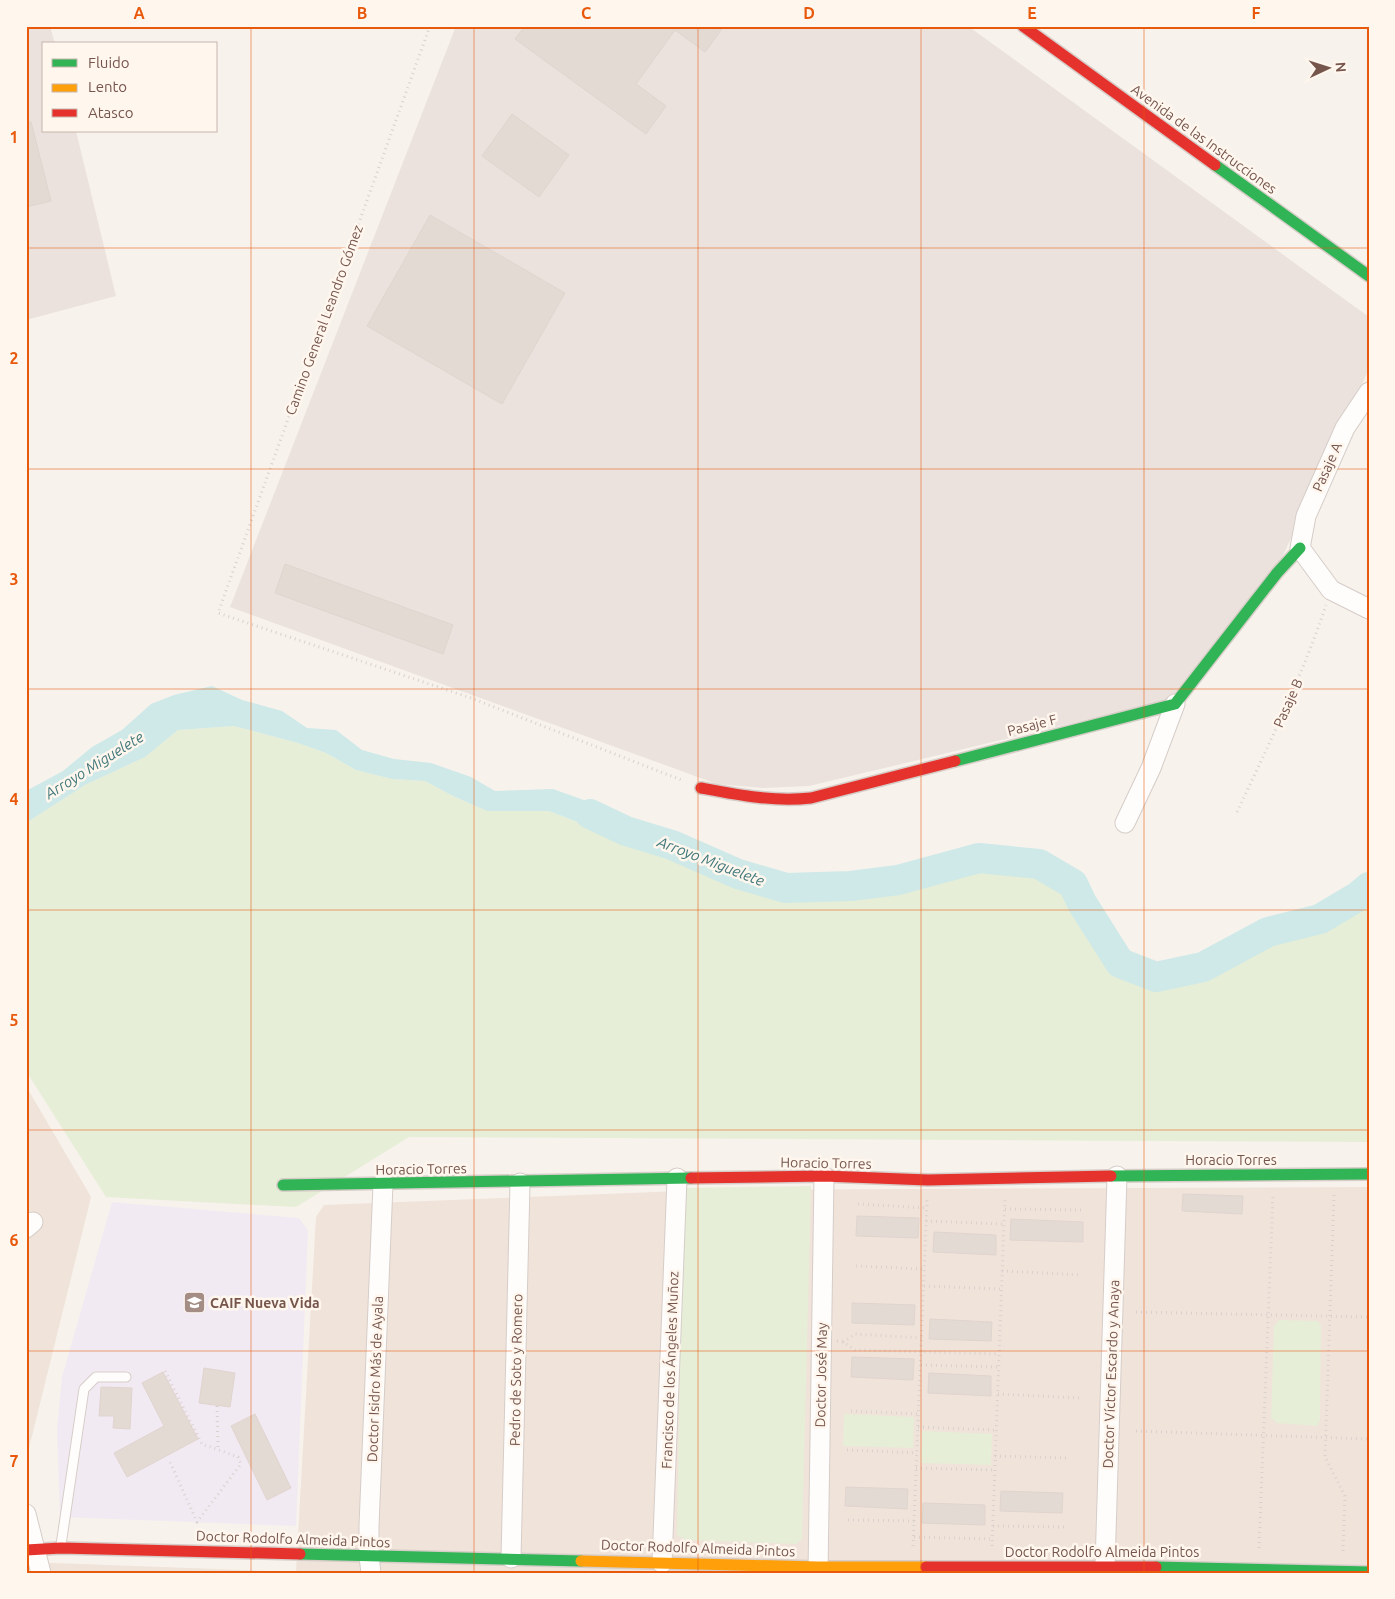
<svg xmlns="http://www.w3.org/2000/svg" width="1395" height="1599" viewBox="0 0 1395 1599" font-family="Ubuntu,sans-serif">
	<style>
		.residential { fill: #f0e3da }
		.industrial { fill: #ebe2dd }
		.education { fill: #f2eaf3 }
		.green { fill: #e6eed7 }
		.water { fill: #cee9e8 }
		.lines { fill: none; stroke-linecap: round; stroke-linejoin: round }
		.river { stroke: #cee9e8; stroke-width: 30 }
		.building { fill: #e4dad4; stroke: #e0d4ce }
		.lane-casing { stroke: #d6cdc8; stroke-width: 11 }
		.street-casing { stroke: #d6cdc8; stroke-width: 21 }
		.fast-casing { stroke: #d7cdc8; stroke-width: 14 }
		.slow-casing { stroke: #d7cdc8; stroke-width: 14 }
		.jam-casing { stroke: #d7cdc8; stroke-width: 14 }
		.path { stroke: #dad1cf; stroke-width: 3; stroke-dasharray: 1 4; stroke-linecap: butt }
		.lane { stroke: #fefdfc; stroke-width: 9 }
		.street { stroke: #fefdfc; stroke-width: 19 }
		.fast { stroke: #30b455; stroke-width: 11 }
		.slow { stroke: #ff9f0a; stroke-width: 11 }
		.jam { stroke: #e5322d; stroke-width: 11 }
		.grid { fill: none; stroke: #e8590c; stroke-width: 1; stroke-opacity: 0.55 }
		.labels { text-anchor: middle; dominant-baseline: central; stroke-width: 5; stroke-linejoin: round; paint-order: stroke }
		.street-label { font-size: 14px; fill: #76564c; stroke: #fff6ee }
		.poi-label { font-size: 14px; font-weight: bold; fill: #76564c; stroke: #fff6ee; text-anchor: start }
		.water-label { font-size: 15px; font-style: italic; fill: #40787b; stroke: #fff6ee }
		.neatline { fill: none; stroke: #e8590c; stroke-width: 2 }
		.grid-label { font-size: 16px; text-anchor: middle; font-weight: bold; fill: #e8590c }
	</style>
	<rect width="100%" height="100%" fill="#f7f2ec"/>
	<g class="residential">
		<path d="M26,1086L91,1197L26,1460Z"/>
		<path d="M1369,1187V1573H26V1562L296,1572L316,1217L324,1205L708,1190Z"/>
	</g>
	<g class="industrial">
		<path d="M26,26H50L55,44H44V131H76L116,296L26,320Z"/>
		<path d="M456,26H968L1369,317V369L1281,560L1169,700L809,786L764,788L717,784L230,607Z"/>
	</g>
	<path class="education" d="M112,1202L299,1218L308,1230L296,1526L60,1517L57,1430L62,1377Z"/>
	<g class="green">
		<path d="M234,726L298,743L326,753L356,770L392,779L425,781L453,796L487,811H549L601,831H626L672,845L738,874L786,888L851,886L898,880L979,858L1039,864L1073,884L1082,903L1120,963L1156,977L1203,967L1268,932L1320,919L1357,897L1369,887V1142L409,1137L296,1207L106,1197L26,1071V823L85,785L145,757L178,730Z"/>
		<path d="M811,1186L802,1539L796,1544L686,1540L677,1535L683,1188Z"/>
		<path d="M1279,1320L1317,1321L1321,1325L1320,1420L1317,1426L1277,1423L1271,1418L1274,1326Z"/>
		<path d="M844,1414L914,1417L913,1448L843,1446Z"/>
		<path d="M922,1431L992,1434L991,1465L921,1463Z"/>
	</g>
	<path class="water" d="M212,686L242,700L282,711L307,728L336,730L362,750L394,759L431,763L471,777L495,791L553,789L595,804L626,831H601L549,811H487L453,796L425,781L392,779L356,770L326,753L298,743L234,726L178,730L145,757L85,785L26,823V791L63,771L92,747L122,730L151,704L174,695Z"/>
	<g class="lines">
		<path class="river" d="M590,814L626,831L672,845L738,874L786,888L851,886L898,880L979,858L1039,864L1073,884L1082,903L1120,963L1156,977L1203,967L1268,932L1320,919L1357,897L1369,887"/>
	</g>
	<g class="building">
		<path d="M525,26H724L705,52L675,30L636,84L666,106L646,134L515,39Z"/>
		<path d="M512,114L569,155L539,197L482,156Z"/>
		<path d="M31,122L51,201L26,207V123Z"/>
		<path d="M430,215L565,293L502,404L367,326Z"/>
		<path d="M285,564L453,625L443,654L275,593Z"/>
		<path d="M1183,1194L1243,1196L1242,1214L1182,1211Z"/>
		<path d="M857,1216L919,1218L918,1238L856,1236Z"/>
		<path d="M1011,1219L1083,1222V1242L1010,1240Z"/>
		<path d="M934,1232L996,1235V1255L933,1252Z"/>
		<path d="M852,1303L915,1305L914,1325L852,1323Z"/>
		<path d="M930,1319L992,1322L991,1341L929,1339Z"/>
		<path d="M852,1357L914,1359L913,1380L851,1377Z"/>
		<path d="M204,1368L235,1373L230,1407L199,1403Z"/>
		<path d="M163,1372L198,1439L127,1477L114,1453L164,1426L142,1383Z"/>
		<path d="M929,1373L991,1376V1396L928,1393Z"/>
		<path d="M101,1387L132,1388L130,1429L113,1428L114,1416H99Z"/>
		<path d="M255,1414L291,1488L267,1500L231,1426Z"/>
		<path d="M846,1487L908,1489L907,1509L845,1506Z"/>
		<path d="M1001,1491L1063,1493L1062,1513L1000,1511Z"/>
		<path d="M923,1503L985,1505V1525L922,1523Z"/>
	</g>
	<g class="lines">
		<defs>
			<path id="lane" d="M61,1545L84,1389L96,1377H126"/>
			<g id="street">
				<path d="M1369,392L1345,428L1306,516L1300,548L1331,590L1369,609"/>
				<path d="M1125,823L1151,768L1175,704"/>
				<path d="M26,1228L33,1222"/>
				<path d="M26,1514L41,1573"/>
				<path d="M511,1558L520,1183"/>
				<path d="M662,1563L677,1178"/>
				<path d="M371,1573L369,1556V1526L383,1184"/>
				<path d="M818,1573L824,1176"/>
				<path d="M1106,1573L1105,1566L1117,1176"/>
			</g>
			<g id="fast">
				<path d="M1215,165L1369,276"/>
				<path d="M955,761L1175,704L1277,573L1300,548"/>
				<path d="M1111,1176L1369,1174"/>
				<path d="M283,1185L691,1178"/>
				<path d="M300,1554L581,1561"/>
				<path d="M1156,1567L1369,1572"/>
			</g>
			<path id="slow" d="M581,1561L817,1567H926"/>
			<g id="jam">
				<path d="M1023,26L1215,165"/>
				<path d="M701,788C738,795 773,802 811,798L955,761"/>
				<path d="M691,1178L824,1176L928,1180L1111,1176"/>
				<path d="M26,1550L61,1548L300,1554"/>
				<path d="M926,1567H1156"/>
			</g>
		</defs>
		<use href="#lane" class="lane-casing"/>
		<use href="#street" class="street-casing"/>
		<use href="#fast" class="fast-casing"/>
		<use href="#slow" class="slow-casing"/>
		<use href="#jam" class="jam-casing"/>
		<g class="path">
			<path d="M430,26L218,613L471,698L684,781"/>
			<path d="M1237,812C1269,744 1302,677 1326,605"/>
			<path d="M1334,1195L1325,1457L1345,1496L1343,1551"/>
			<path d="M858,1204L927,1208"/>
			<path d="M1005,1209L1084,1210"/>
			<path d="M926,1221L1004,1224"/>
			<path d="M856,1266L924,1269"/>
			<path d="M1002,1271L1081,1275"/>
			<path d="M924,1286L1001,1289"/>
			<path d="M1136,1312L1369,1317"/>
			<path d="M837,1341L843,1342L855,1350L999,1354"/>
			<path d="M843,1342L855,1334L922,1338"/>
			<path d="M921,1365L999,1367"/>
			<path d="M165,1371L202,1444L238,1457L241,1464L197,1522L170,1462"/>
			<path d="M998,1394L1081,1398"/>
			<path d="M217,1406L218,1450"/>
			<path d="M851,1411L919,1414"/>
			<path d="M918,1427L996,1430"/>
			<path d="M1136,1431L1369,1439"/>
			<path d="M847,1450L917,1453"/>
			<path d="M995,1456L1067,1458"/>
			<path d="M916,1468L995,1470"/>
			<path d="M848,1520L914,1521"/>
			<path d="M993,1526L1064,1527"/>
			<path d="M914,1537L992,1539"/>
			<path d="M913,1546L927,1200"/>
			<path d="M992,1546L1005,1197"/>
			<path d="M1259,1548L1273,1195"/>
		</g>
		<use href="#lane" class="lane"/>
		<use href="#street" class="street"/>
		<use href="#fast" class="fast"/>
		<use href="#slow" class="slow"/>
		<use href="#jam" class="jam"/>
	</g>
	<path class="grid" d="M251,26V1573M474,26V1573M698,26V1573M921,26V1573M1144,26V1573M26,248H1369M26,469H1369M26,689H1369M26,910H1369M26,1130H1369M26,1351H1369"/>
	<defs>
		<symbol id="school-square" viewBox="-11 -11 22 22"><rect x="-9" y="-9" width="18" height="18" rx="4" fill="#a38d84" stroke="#fff6ee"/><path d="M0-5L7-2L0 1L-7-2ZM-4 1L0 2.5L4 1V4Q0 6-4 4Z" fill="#fff"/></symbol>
	</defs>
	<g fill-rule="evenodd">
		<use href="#school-square" x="182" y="1290" width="25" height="25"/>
	</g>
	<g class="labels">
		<g class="street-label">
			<text transform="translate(1204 139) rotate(36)">Avenida de las Instrucciones</text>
			<text transform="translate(324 320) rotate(-70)">Camino General Leandro Gómez</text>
			<text transform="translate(1327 467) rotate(-66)">Pasaje A</text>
			<text transform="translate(1288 703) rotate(-66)">Pasaje B</text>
			<text transform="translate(1032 725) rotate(-14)">Pasaje F</text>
			<text x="1231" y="1160">Horacio Torres</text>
			<text transform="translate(826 1163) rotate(1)">Horacio Torres</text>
			<text transform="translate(421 1169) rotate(-1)">Horacio Torres</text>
			<text transform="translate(516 1370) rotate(-89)">Pedro de Soto y Romero</text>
			<text transform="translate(670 1370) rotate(-88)">Francisco de los Ángeles Muñoz</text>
			<text transform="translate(1111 1374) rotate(-88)">Doctor Víctor Escardo y Anaya</text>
			<text transform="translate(821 1375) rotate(-89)">Doctor José May</text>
			<text transform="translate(375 1379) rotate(-88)">Doctor Isidro Más de Ayala</text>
			<text transform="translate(293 1539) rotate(2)">Doctor Rodolfo Almeida Pintos</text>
			<text transform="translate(698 1548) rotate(2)">Doctor Rodolfo Almeida Pintos</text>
			<text x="1102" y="1552">Doctor Rodolfo Almeida Pintos</text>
		</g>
		<g class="poi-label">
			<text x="210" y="1303">CAIF Nueva Vida</text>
		</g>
		<g class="water-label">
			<text transform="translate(94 765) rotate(-32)">Arroyo Miguelete</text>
			<text transform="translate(711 861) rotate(21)">Arroyo Miguelete</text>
		</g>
	</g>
	<rect width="1395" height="1599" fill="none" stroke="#fff6ee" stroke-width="55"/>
	<rect x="42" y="42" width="175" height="90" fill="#fff6ee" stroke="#c8b6ad"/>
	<rect x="52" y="59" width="25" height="8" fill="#30b455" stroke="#c8b6ad"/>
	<text x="88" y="68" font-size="15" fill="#76564c">Fluido</text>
	<rect x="52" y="84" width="25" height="8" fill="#ff9f0a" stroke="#c8b6ad"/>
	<text x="88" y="92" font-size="15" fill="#76564c">Lento</text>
	<rect x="52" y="109" width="25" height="8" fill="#e5322d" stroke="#c8b6ad"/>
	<text x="88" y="118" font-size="15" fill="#76564c">Atasco</text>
	<g transform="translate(1328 68) rotate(86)" stroke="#fff6ee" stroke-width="4" paint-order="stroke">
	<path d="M0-4L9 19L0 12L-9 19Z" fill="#76564c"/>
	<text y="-8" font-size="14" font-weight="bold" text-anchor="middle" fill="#76564c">N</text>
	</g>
	<rect x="28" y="28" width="1340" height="1544" class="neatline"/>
	<g class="grid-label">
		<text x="139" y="19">A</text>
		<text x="362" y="19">B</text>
		<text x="586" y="19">C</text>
		<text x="809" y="19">D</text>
		<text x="1032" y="19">E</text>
		<text x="1256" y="19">F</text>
		<text x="14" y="143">1</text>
		<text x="14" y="364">2</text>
		<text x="14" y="585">3</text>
		<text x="14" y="805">4</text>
		<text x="14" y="1026">5</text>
		<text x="14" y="1246">6</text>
		<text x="14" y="1467">7</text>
	</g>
</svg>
